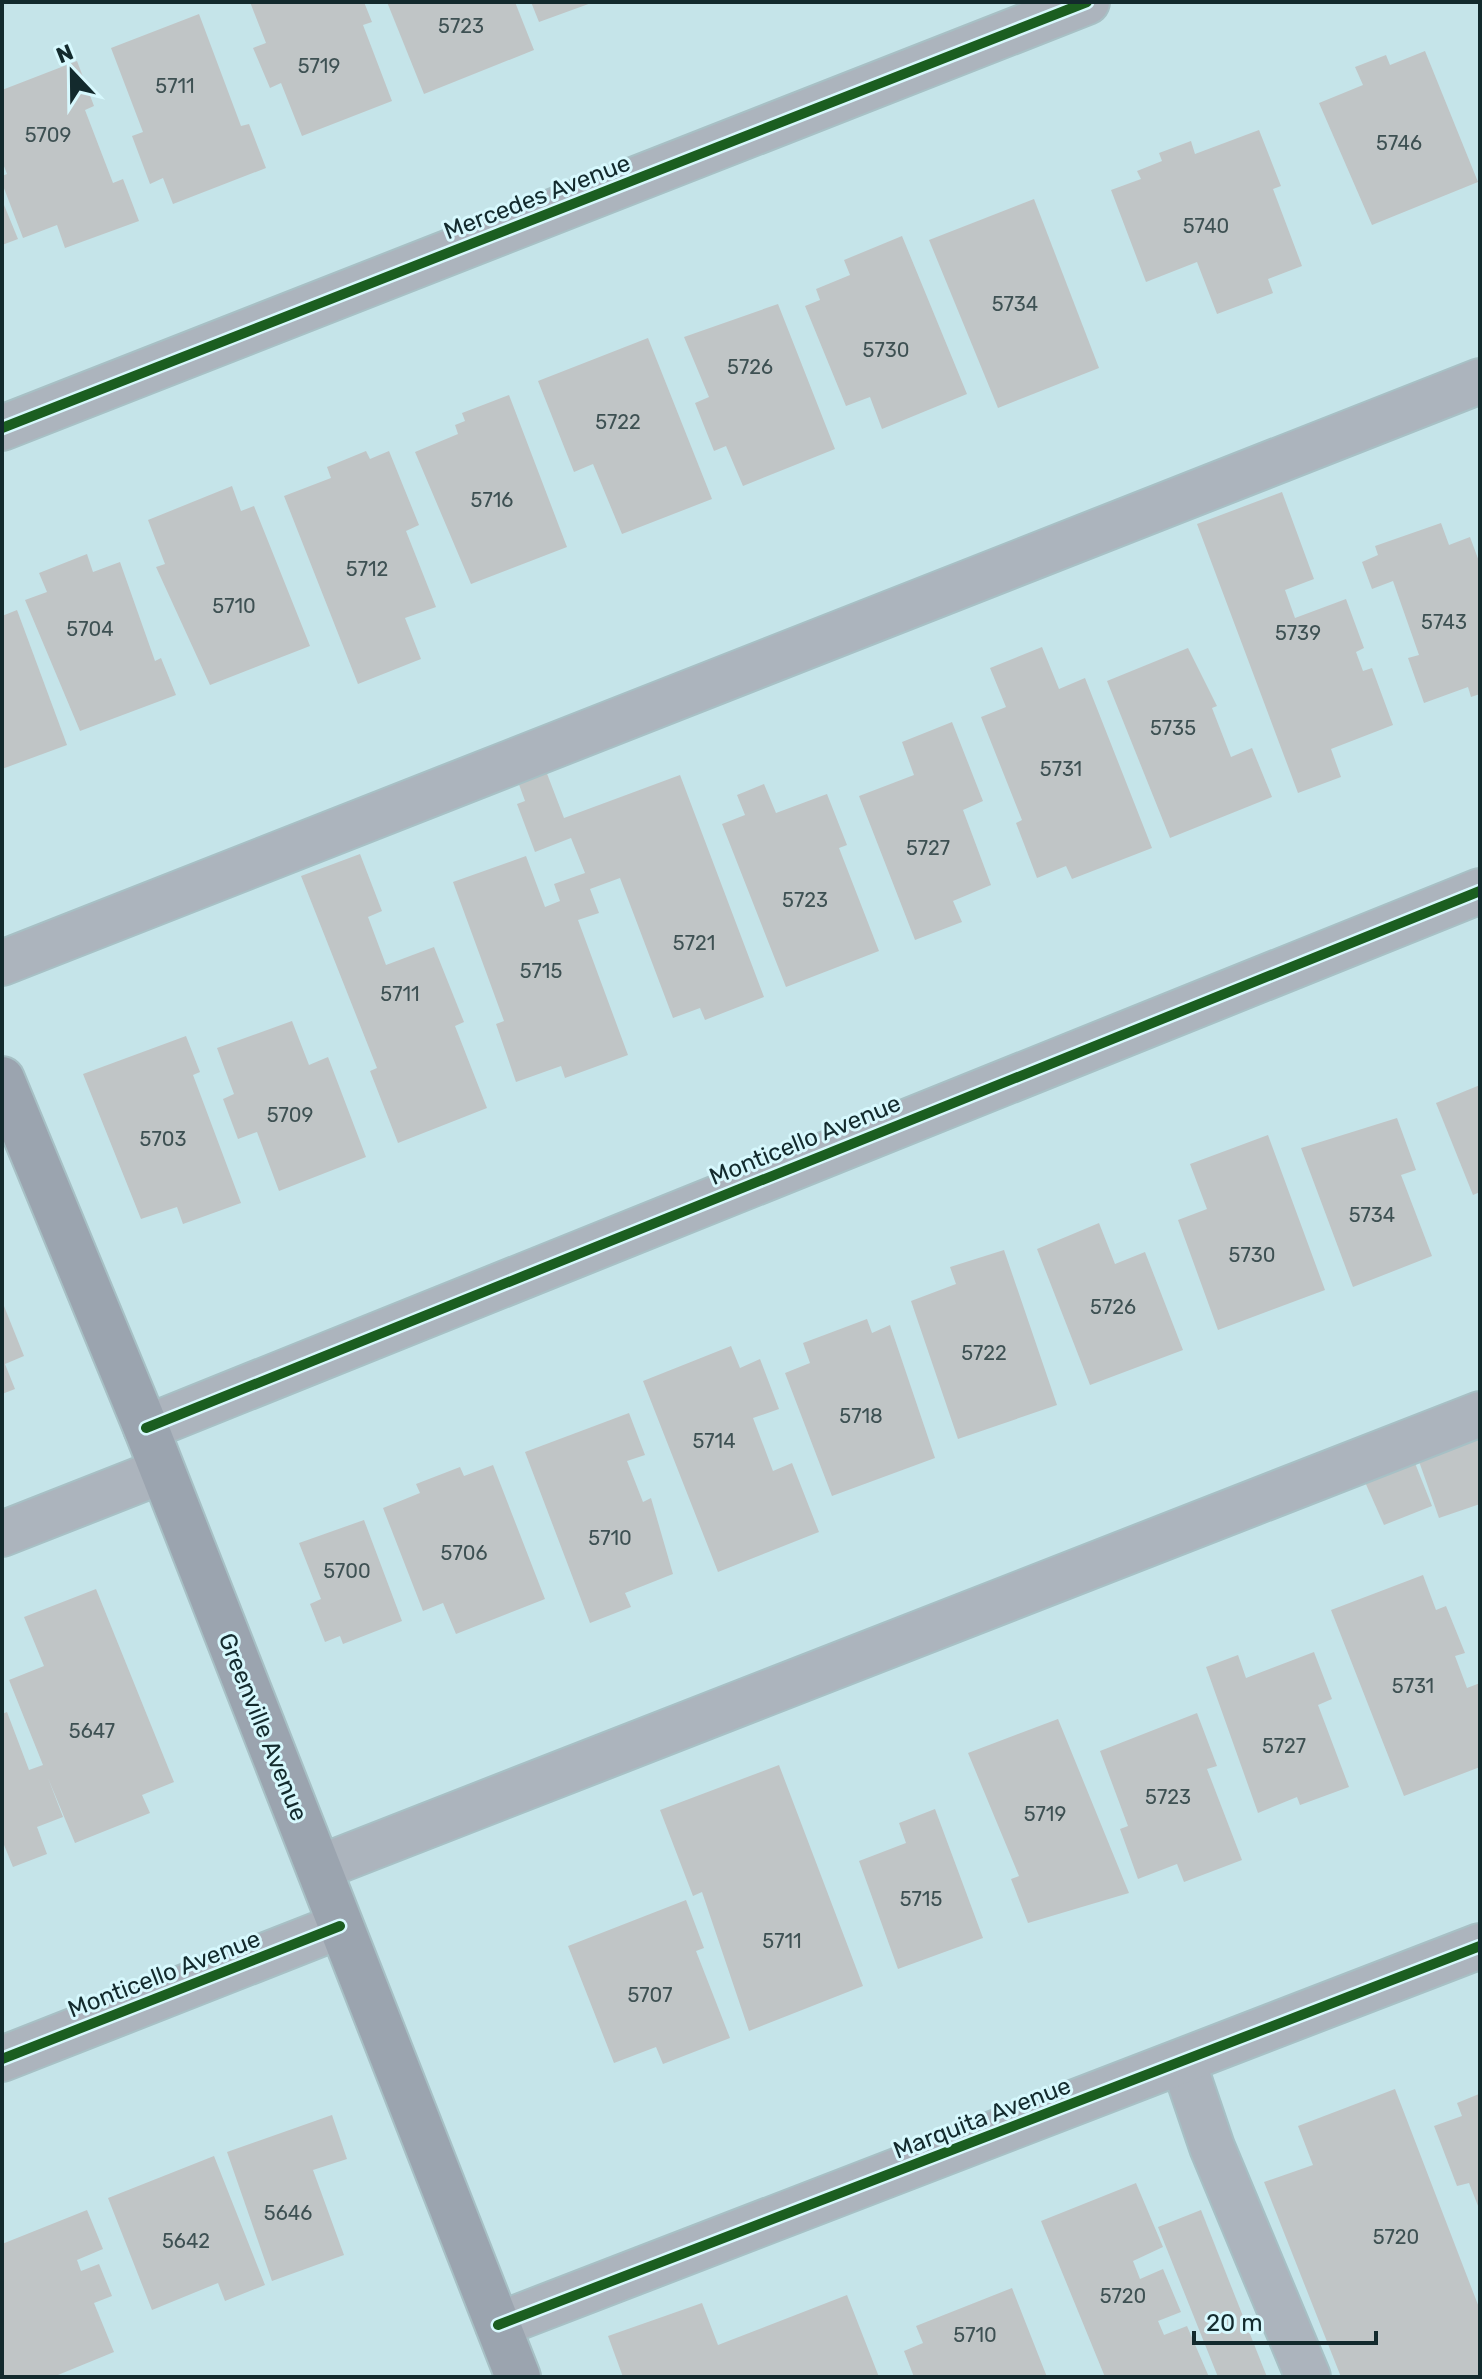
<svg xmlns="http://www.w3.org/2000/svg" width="1482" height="2379" viewBox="0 0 1482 2379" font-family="Rubik,sans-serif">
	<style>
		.building { fill: #c0c5c6 }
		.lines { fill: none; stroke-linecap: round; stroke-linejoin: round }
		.minor-casing { stroke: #a7c0c5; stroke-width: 48 }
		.major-casing { stroke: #a7c0c5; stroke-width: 48 }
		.minor { stroke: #acb4bd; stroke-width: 44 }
		.major { stroke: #9ba4af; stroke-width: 44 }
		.cycleway-casing { stroke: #d7f8fd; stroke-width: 15 }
		.cycleway { stroke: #1b5e20; stroke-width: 10 }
		.labels { text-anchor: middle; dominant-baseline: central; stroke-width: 6; stroke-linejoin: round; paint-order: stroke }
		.number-label { font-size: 20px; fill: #3e5153 }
		.street-label { font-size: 24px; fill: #132a2d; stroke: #d7f8fd }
	</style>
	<rect width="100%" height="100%" fill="#c5e4e9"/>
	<g class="building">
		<path d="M250,2H364L372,22L363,25L392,101L302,136L281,83L270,88L253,48L266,43Z"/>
		<path d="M387,2H515L534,50L424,94Z"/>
		<path d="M531,2H594L539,22Z"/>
		<path d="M199,14L241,126L249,124L266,168L173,204L163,178L150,184L132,136L143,132L111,48Z"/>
		<path d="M1425,51L1478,182L1372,225L1319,103L1363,85L1355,67L1386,55L1390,65Z"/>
		<path d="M77,61L94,106L85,110L113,183L123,179L139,221L65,248L57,225L23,238L2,183V176L7,174L2,161V90Z"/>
		<path d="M1259,130L1281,186L1273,189L1302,266L1268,279L1273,293L1217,314L1197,262L1146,282L1111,190L1141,179L1137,171L1162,161L1159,153L1191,141L1195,154Z"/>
		<path d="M1034,199L1099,368L998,408L929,240Z"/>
		<path d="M2,200L18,239L2,245Z"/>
		<path d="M902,236L967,394L882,429L870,397L846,406L805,306L820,300L816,289L850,275L844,260Z"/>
		<path d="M778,304L835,449L743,486L726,446L714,451L695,403L709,397L684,337Z"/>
		<path d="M648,338L712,499L622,534L593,464L574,472L538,381Z"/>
		<path d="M509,395L567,547L471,584L415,452L458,434L455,425L465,421L462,413Z"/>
		<path d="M366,451L370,459L389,451L419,525L406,531L436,607L405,618L421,659L358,684L284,496L331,478L327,467Z"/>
		<path d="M232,486L241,511L254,506L310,646L210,685L156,567L165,564L148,520Z"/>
		<path d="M1282,492L1314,579L1285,590L1295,618L1346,599L1364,648L1356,652L1363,671L1372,668L1393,725L1331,749L1341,777L1298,793L1197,524Z"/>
		<path d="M1441,523L1449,545L1470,537L1480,564V694L1471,697L1468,687L1424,703L1408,658L1419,655L1393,581L1372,589L1362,562L1378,555L1375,546Z"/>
		<path d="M87,554L93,572L120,562L155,661L161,658L176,695L80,731L25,600L47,592L39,573Z"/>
		<path d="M17,610L67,745L2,769V616Z"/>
		<path d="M1042,647L1059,689L1085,678L1152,848L1072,879L1066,866L1037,878L1016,823L1022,820L981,717L1006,707L990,668Z"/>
		<path d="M1188,648L1217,706L1212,708L1231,757L1252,748L1272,797L1170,838L1107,681Z"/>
		<path d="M952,722L983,801L963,810L991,885L953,901L962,922L915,940L859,796L914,775L902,742Z"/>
		<path d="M541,758L564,818L680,775L764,997L705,1020L700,1008L673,1018L620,878L590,889L599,913L578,920L628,1055L565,1078L561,1066L516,1082L496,1024L504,1021L453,882L526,856L545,907L560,901L554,884L585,873L571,838L535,852L517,804L525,801L513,768Z"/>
		<path d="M764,784L776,813L827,794L847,845L839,848L879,951L786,987L722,824L745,815L737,795Z"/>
		<path d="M360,854L382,911L368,917L386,965L434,947L464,1022L455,1026L487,1108L398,1143L370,1071L377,1068L301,876Z"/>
		<path d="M292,1021L309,1065L328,1057L366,1157L279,1191L257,1132L238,1139L223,1099L234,1094L217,1048Z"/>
		<path d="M186,1036L200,1072L193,1075L241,1203L183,1224L177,1207L141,1219L83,1074Z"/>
		<path d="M1480,1085V1192L1473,1195L1436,1103Z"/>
		<path d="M1397,1118L1416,1170L1401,1175L1432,1256L1353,1287L1301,1148Z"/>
		<path d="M1268,1135L1325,1290L1218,1330L1178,1220L1207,1209L1190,1164Z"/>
		<path d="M1099,1223L1115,1264L1145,1252L1183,1350L1090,1385L1037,1249Z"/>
		<path d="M1004,1250L1057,1405L958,1439L911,1301L956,1284L950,1267Z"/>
		<path d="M2,1301L24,1356L5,1364L15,1389L2,1394Z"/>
		<path d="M867,1319L872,1333L890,1325L935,1458L832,1496L785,1373L810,1363L803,1343Z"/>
		<path d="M731,1346L740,1368L760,1359L779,1409L753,1418L773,1471L792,1463L819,1532L718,1572L643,1381Z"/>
		<path d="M629,1413L645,1455L627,1461L643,1502L651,1498L673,1574L625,1593L631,1607L590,1623L525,1452Z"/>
		<path d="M1480,1427V1504L1439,1518L1415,1450Z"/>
		<path d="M1411,1453L1432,1506L1384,1525L1361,1473Z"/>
		<path d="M493,1465L545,1599L456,1634L443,1603L423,1611L383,1508L420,1493L416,1484L460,1467L464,1476Z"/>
		<path d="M364,1520L402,1621L343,1644L340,1636L325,1642L310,1604L321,1599L299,1543Z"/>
		<path d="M1423,1575L1436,1610L1446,1606L1465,1653L1455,1656L1467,1688L1480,1683V1767L1404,1796L1331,1610Z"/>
		<path d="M96,1589L174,1782L142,1795L150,1813L75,1843L48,1778L63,1817L37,1827L47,1854L13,1867L2,1840V1714L7,1712L29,1770L43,1765L9,1680L44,1666L24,1617Z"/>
		<path d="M1314,1652L1332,1699L1318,1705L1349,1787L1300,1805L1297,1797L1258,1813L1206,1667L1238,1655L1246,1678Z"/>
		<path d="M1197,1713L1217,1766L1207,1769L1242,1860L1184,1882L1177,1864L1138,1879L1120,1829L1128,1826L1100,1751Z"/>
		<path d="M1058,1719L1129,1893L1028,1923L1011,1879L1019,1876L968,1753Z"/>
		<path d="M779,1765L863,1986L749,2031L702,1892L693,1896L660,1810Z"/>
		<path d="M935,1809L983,1938L898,1969L859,1861L906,1843L899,1823Z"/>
		<path d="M686,1900L704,1948L696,1951L730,2038L663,2064L656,2047L614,2063L568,1946Z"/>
		<path d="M1395,2089L1480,2310V2377H1341L1264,2182L1313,2165L1298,2126Z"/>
		<path d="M1479,2094L1480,2097V2211L1469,2183L1457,2186L1434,2126L1462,2116L1457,2103Z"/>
		<path d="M332,2115L347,2159L313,2170L344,2255L272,2281L227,2152Z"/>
		<path d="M214,2156L265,2285L225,2301L218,2283L152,2310L108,2198Z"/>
		<path d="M1136,2183L1163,2247L1133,2261L1140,2279L1163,2269L1181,2312L1158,2321L1164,2335L1187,2326L1209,2377H1105L1041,2221Z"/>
		<path d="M87,2210L103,2249L77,2260L81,2271L99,2264L112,2296L94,2303L114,2352L53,2377H4L2,2244Z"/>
		<path d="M1201,2210L1267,2377H1218L1158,2227Z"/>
		<path d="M1012,2288L1047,2377H914L904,2351L923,2343L916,2326Z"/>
		<path d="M847,2295L879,2377H623L608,2336L702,2303L718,2345Z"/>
	</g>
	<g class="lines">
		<defs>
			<g id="minor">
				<path d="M2,428L1087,2"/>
				<path d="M2,963L1480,381"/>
				<path d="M146,1428L1480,891"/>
				<path d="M2,1534L162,1471"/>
				<path d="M319,1868L1480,1414"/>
				<path d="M2,2059L340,1926"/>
				<path d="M1183,2062L1212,2147L1308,2377"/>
				<path d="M498,2325L1480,1946"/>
			</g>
			<path id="major" d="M2,1079L146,1428L518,2377"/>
		</defs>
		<use href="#minor" class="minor-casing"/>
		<use href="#major" class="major-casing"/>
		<use href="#minor" class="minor"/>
		<use href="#major" class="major"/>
		<defs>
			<g id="cycleway">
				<path d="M2,428L1087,2"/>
				<path d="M146,1428L1480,891"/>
				<path d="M2,2059L340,1926"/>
				<path d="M498,2325L1480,1946"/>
			</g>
		</defs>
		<use href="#cycleway" class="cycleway-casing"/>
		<use href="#cycleway" class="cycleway"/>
	</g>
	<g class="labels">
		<g class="number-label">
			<text x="461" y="26">5723</text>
			<text x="319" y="66">5719</text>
			<text x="175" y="86">5711</text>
			<text x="48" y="135">5709</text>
			<text x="1399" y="143">5746</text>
			<text x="1206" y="226">5740</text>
			<text x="1015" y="304">5734</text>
			<text x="886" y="350">5730</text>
			<text x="750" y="367">5726</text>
			<text x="618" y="422">5722</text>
			<text x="492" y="500">5716</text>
			<text x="367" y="569">5712</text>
			<text x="234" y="606">5710</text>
			<text x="1444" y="622">5743</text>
			<text x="90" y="629">5704</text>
			<text x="1298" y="633">5739</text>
			<text x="1173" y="728">5735</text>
			<text x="1061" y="769">5731</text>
			<text x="928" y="848">5727</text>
			<text x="805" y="900">5723</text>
			<text x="694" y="943">5721</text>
			<text x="541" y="971">5715</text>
			<text x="400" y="994">5711</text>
			<text x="290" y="1115">5709</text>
			<text x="163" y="1139">5703</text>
			<text x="1372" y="1215">5734</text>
			<text x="1252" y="1255">5730</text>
			<text x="1113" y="1307">5726</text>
			<text x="984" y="1353">5722</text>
			<text x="861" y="1416">5718</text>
			<text x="714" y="1441">5714</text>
			<text x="610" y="1538">5710</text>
			<text x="464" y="1553">5706</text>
			<text x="347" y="1571">5700</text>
			<text x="1413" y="1686">5731</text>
			<text x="92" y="1731">5647</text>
			<text x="1284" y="1746">5727</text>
			<text x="1168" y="1797">5723</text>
			<text x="1045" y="1814">5719</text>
			<text x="921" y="1899">5715</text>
			<text x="782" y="1941">5711</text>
			<text x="650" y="1995">5707</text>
			<text x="288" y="2213">5646</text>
			<text x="1396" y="2237">5720</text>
			<text x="186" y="2241">5642</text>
			<text x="1123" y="2296">5720</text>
			<text x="975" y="2335">5710</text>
		</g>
		<g class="street-label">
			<text transform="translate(537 197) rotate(-21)">Mercedes Avenue</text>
			<text transform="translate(805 1140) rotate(-22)">Monticello Avenue</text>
			<text transform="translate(263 1727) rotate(68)">Greenville Avenue</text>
			<text transform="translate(164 1974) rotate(-21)">Monticello Avenue</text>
			<text transform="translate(982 2118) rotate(-21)">Marquita Avenue</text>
		</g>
	</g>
	<rect width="1482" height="2379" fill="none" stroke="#132a2d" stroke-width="8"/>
	<g transform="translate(72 72) rotate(338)" stroke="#d7f8fd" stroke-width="6" paint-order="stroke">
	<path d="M0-6L14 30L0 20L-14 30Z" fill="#132a2d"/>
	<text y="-12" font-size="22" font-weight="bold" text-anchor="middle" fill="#132a2d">N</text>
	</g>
	<path d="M1194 2331v12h182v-12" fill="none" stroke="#132a2d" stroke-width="4"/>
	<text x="1206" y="2331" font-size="24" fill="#132a2d" stroke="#d7f8fd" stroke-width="6" paint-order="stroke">20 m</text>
</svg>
